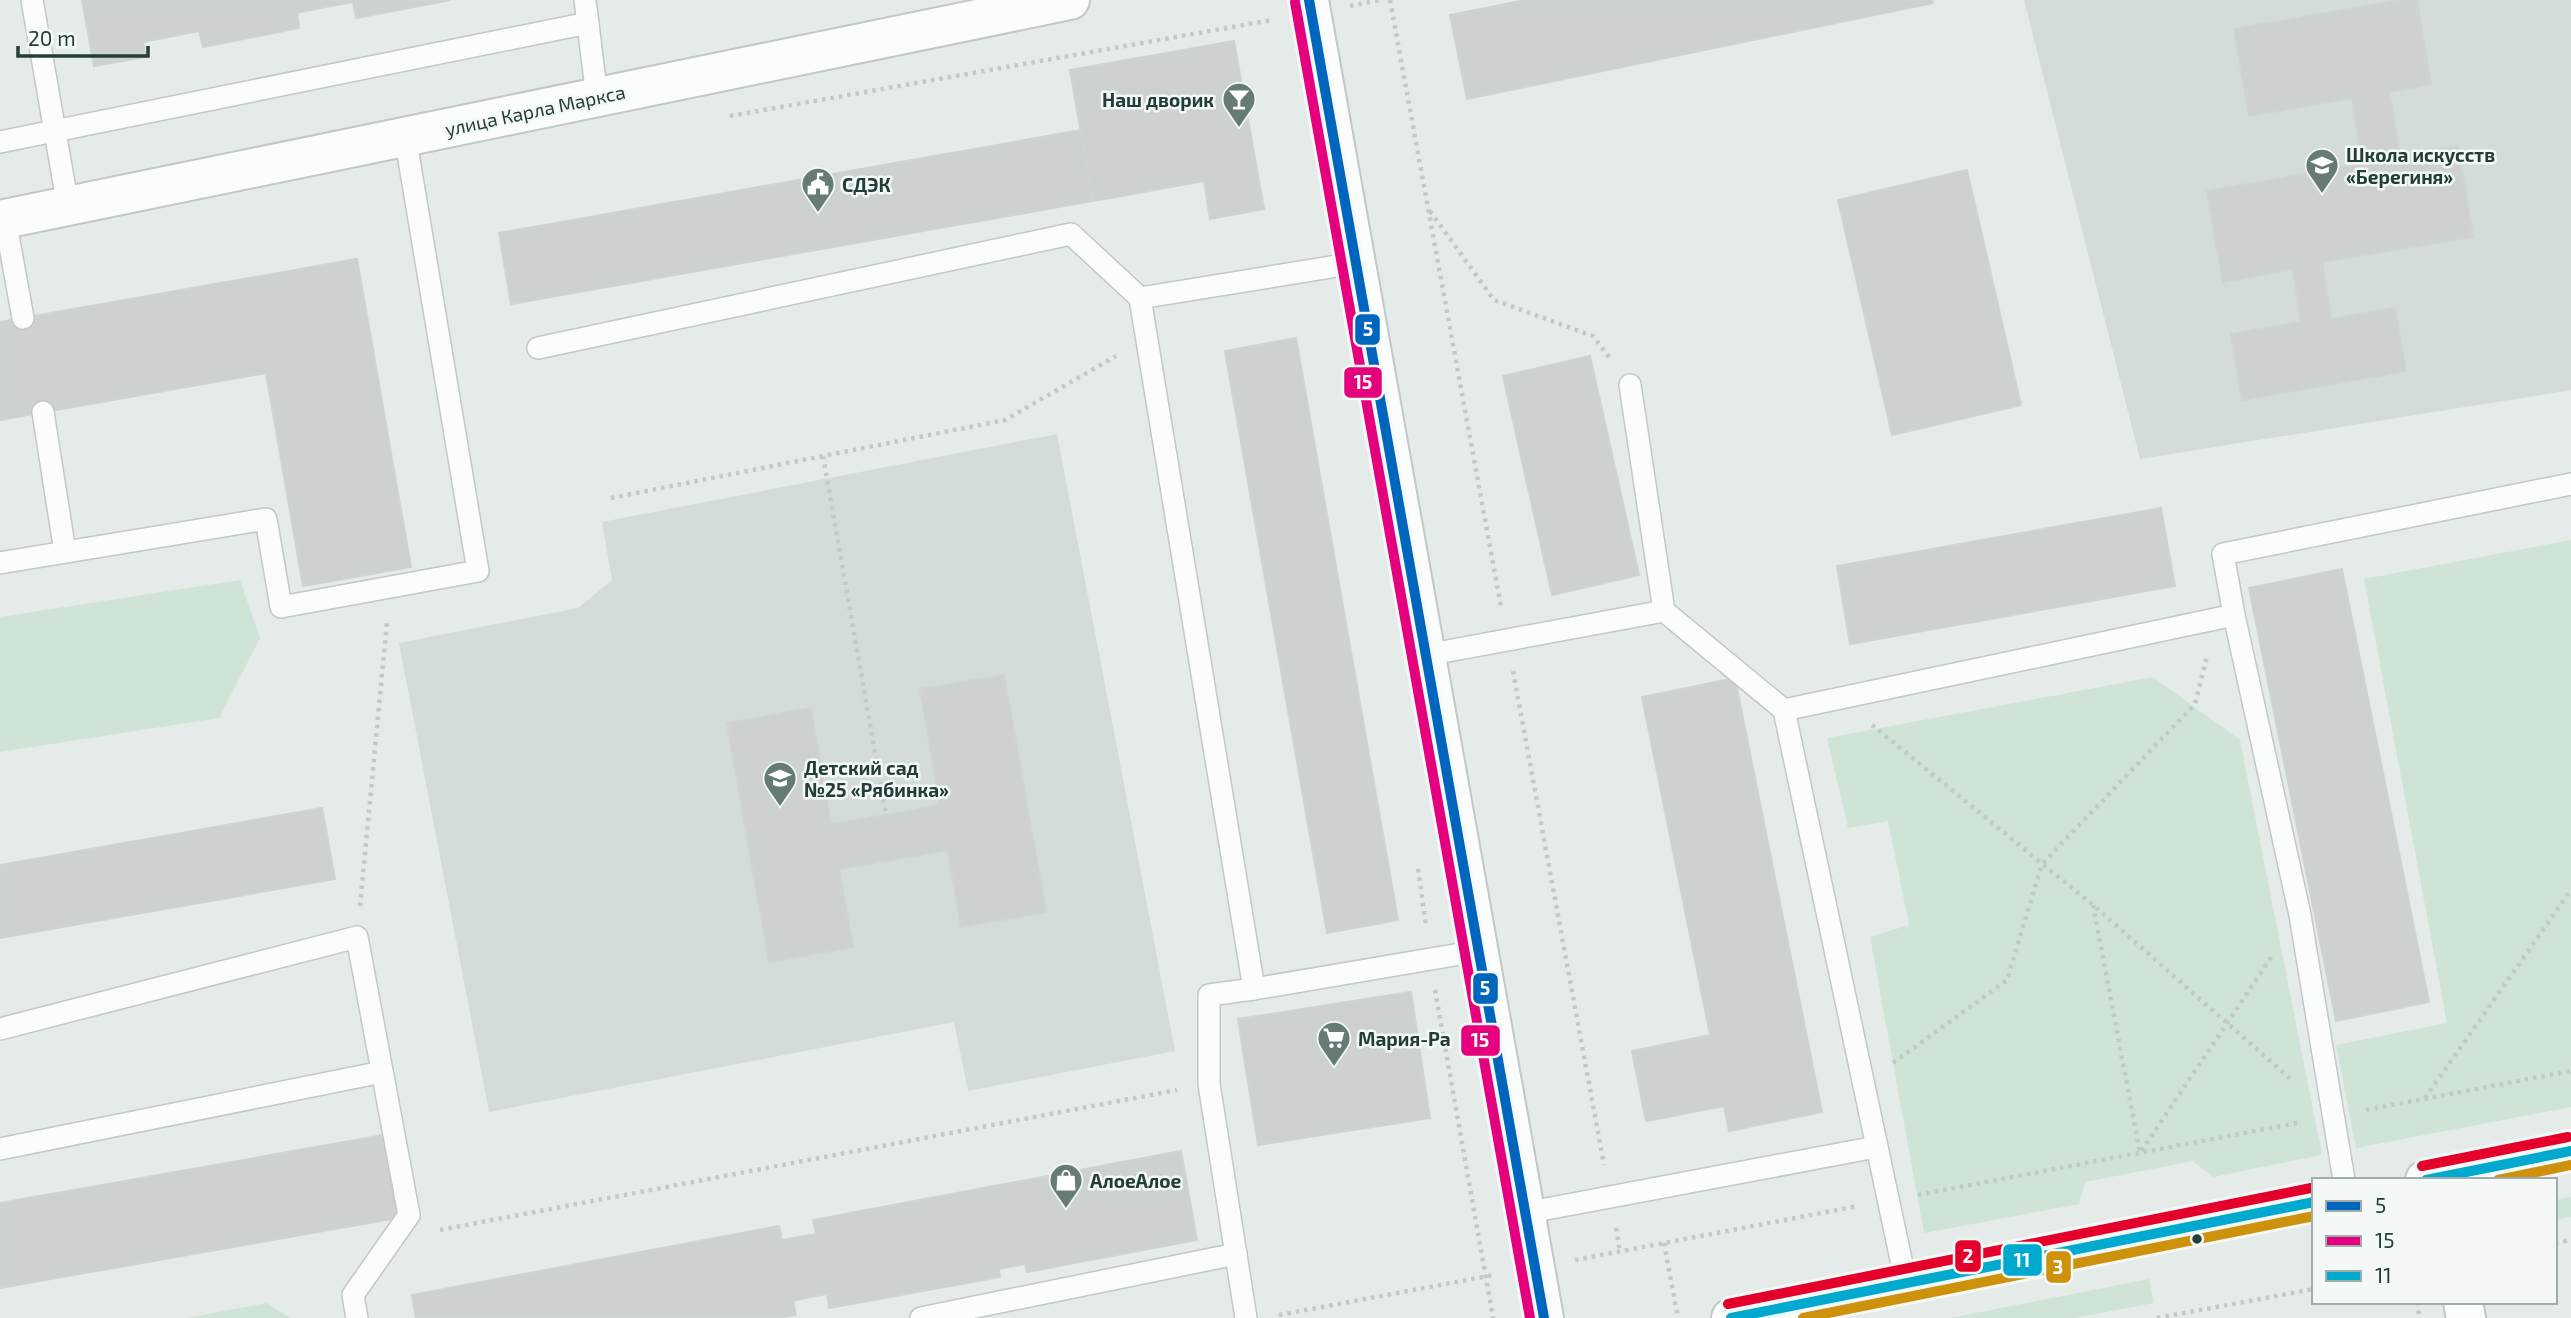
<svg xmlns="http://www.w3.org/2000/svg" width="2571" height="1318" viewBox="0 0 2571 1318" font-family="'Exo 2',sans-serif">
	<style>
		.built { fill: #d3dcd9 }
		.green { fill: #cfe4d7 }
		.building { fill: #cdd2d0; stroke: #ced4d1; stroke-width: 2 }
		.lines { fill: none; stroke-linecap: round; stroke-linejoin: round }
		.lane-casing { stroke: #c2c8c6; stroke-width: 24 }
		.street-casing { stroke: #c2c8c6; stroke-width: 42 }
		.secondary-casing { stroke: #c1c8c6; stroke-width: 42 }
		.path { stroke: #c2cac8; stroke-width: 4.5; stroke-dasharray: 3.5 5; stroke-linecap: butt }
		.lane { stroke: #fbfcfc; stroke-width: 21 }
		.street { stroke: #fbfcfc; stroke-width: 38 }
		.secondary { stroke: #fbfcfc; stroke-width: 38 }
		.bus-1-casing { stroke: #f4f9f7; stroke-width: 16 }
		.bus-2-casing { stroke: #f4f9f7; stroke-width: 16 }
		.bus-3-casing { stroke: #f4f9f7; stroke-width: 16 }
		.bus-4-casing { stroke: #f4f9f7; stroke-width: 16 }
		.bus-5-casing { stroke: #f4f9f7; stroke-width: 16 }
		.bus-1 { stroke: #0065bd; stroke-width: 10 }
		.bus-2 { stroke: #e5007d; stroke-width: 10 }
		.bus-3 { stroke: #00a9ce; stroke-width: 10 }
		.bus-4 { stroke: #cd910b; stroke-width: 10 }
		.bus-5 { stroke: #e4002b; stroke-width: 10 }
		.bus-dot { fill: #233e39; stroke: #f4f9f7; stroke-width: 2.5 }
		.labels { text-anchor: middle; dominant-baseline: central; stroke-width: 5; stroke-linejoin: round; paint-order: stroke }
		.poi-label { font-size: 19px; font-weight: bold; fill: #233e39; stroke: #f4f9f7; text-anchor: start }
		.street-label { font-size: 19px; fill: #233e39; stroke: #f4f9f7 }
		.line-badge { stroke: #f4f9f7; stroke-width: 2.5 }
		.badge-label { font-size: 19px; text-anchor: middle; font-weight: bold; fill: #fff }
	</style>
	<rect width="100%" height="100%" fill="#e5ebe8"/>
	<g class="built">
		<path d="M2024,0H2571V390L2140,459Z"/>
		<path d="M1057,434L1175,1051L968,1091L954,1022L489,1112L399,643L578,608L612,580L602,522Z"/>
	</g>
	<g class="green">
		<path d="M2571,540V1107L2356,1148L2336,1045L2447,1023L2364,579Z"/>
		<path d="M240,580L260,638L219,718L0,752V617Z"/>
		<path d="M2153,677L2240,740L2322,1155L2213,1177L2193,1161L2085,1182L2079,1204L1924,1233L1870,937L1909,925L1888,821L1848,828L1827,738Z"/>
		<path d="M2571,1197V1217L2555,1220V1200Z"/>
		<path d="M2149,1279L2154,1303L2074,1318H1950Z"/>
		<path d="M267,1303L290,1318H187Z"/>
	</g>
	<g class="building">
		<path d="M82,0H451L356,18L353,2L325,7L297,13L299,28L203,47L199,31L143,42L146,57L94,66Z"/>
		<path d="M1525,0H1932L1933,3L1467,99L1450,15Z"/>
		<path d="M2401,0H2417L2431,84L2389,92L2400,156L2458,146L2473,237L2322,262L2331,319L2395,308L2406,371L2242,400L2231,334L2301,322L2293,269L2223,282L2207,191L2363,164L2352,98L2249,116L2234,29Z"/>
		<path d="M1234,41L1264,209L1210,219L1204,181L1093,201L1070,70Z"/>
		<path d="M1081,130L1093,201L511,304L499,233Z"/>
		<path d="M1967,170L2021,405L1892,435L1838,200Z"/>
		<path d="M357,259L411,567L303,586L266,373L0,420V322Z"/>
		<path d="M1296,338L1398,920L1327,933L1225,351Z"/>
		<path d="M1590,356L1639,575L1552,595L1503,376Z"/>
		<path d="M2161,508L2175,586L1850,644L1837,566Z"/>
		<path d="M2342,569L2429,1002L2336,1021L2249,588Z"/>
		<path d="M1004,675L1046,912L961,927L948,850L839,869L853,947L769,962L727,723L811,708L831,824L886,815L940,805L920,689Z"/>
		<path d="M1735,678L1822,1112L1729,1131L1724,1106L1646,1121L1632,1051L1710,1035L1642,697Z"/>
		<path d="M322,808L335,879L0,938V865Z"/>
		<path d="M1411,992L1430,1118L1258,1145L1238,1019Z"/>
		<path d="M384,1135L398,1218L0,1288V1203Z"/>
		<path d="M1181,1151L1197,1240L1027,1272L1025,1264L999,1269L1000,1277L829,1308L827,1294L810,1297L793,1301L796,1315L780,1318H416L412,1295L779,1226L782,1240L816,1234L813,1220Z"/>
	</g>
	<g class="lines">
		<defs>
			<g id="lane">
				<path d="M32,0L68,206"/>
				<path d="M585,0L597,97"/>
				<path d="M0,142L588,23"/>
				<path d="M5,219L23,318"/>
				<path d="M1356,263L1140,298L1254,989L1478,951"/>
				<path d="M538,348L1071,234L1140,298"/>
				<path d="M1630,385L1664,611L1784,710"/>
				<path d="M43,412L65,552"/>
				<path d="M0,563L266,519L281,607L478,571L405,136"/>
				<path d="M2234,615L2223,554L2571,484"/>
				<path d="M1426,655L1664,611"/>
				<path d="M0,1029L357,937L409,1215L353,1295L357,1318"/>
				<path d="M0,1149L382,1072"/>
				<path d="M1525,1213L1876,1147"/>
				<path d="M1906,1283L1784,710L2234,615L2300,915L2344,1180"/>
				<path d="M921,1318L1236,1254"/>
				<path d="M1246,1318L1209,1084V995L1254,989"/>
			</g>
			<g id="street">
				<path d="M1309,0L1544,1318"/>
				<path d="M0,220L1070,0"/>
				<path d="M2463,1302L2466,1318"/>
			</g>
			<g id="secondary">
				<path d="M2425,1180L2571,1151"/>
				<path d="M1731,1318L2314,1202"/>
			</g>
		</defs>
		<use href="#lane" class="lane-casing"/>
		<use href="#street" class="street-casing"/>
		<use href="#secondary" class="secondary-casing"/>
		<g class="path">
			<path d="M1390,0L1501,607"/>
			<path d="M1350,6L1380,0"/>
			<path d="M730,116L1272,20"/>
			<path d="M1430,211L1494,300L1593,336L1612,361"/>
			<path d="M823,456L886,815"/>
			<path d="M611,498L1005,420L1116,356"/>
			<path d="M1513,671L1604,1165"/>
			<path d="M1872,725L2093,905L2293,1081"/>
			<path d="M1418,869L1426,926"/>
			<path d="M2093,905L2140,1153L2272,956"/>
			<path d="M360,906L387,622"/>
			<path d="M1435,990L1493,1318"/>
			<path d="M1893,1063L2007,980L2042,864L2195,704L2207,656"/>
			<path d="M2425,1098L2571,890"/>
			<path d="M2366,1110L2571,1071"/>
			<path d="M1918,1195L2302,1122"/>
			<path d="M1616,1228L1620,1252"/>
			<path d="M440,1230L1177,1090"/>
			<path d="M1664,1243L1678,1318"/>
			<path d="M2555,1243L2571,1240"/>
			<path d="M1575,1260L1858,1206"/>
			<path d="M2417,1302L2419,1315"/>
			<path d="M1279,1315L1494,1275"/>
			<path d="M2157,1318L2314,1289"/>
		</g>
		<use href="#lane" class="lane"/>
		<use href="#street" class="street"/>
		<use href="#secondary" class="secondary"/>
		<defs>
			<path id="bus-1" d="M1309,0L1544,1318"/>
			<path id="bus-2" d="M1295,2L1530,1318"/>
			<g id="bus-3">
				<path d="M2426,1180L2571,1151"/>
				<path d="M1731,1318L2314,1202"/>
			</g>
			<g id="bus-4">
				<path d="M2498,1180L2571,1165"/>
				<path d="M1803,1318L2314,1216"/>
			</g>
			<g id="bus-5">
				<path d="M2422,1166L2568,1137"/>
				<path d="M1728,1304L2311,1188"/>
			</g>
		</defs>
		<use href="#bus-1" class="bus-1-casing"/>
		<use href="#bus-2" class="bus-2-casing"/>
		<use href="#bus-3" class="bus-3-casing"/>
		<use href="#bus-4" class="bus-4-casing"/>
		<use href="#bus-5" class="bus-5-casing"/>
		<use href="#bus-1" class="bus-1"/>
		<use href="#bus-2" class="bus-2"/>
		<use href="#bus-3" class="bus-3"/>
		<use href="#bus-4" class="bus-4"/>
		<use href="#bus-5" class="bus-5"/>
	</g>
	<defs>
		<symbol id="bar-pin" viewBox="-11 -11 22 30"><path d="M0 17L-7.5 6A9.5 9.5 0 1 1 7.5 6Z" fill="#677b76" stroke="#f4f9f7"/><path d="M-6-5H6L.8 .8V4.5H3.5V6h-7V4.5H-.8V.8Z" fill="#fff"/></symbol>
		<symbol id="school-pin" viewBox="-11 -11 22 30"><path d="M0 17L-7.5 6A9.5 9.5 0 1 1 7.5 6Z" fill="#677b76" stroke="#f4f9f7"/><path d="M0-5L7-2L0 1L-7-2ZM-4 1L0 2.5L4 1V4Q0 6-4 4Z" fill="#fff"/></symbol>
		<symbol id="civic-pin" viewBox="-11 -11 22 30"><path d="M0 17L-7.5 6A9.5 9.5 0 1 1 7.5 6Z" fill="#677b76" stroke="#f4f9f7"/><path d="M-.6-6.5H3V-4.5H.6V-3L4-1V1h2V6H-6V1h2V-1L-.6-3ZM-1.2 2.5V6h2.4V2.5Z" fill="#fff"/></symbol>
		<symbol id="supermarket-pin" viewBox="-11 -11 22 30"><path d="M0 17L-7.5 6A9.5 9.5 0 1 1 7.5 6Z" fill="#677b76" stroke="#f4f9f7"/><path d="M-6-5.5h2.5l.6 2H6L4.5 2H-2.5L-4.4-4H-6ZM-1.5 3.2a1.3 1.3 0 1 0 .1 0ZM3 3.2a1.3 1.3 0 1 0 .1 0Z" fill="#fff"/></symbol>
		<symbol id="shop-pin" viewBox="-11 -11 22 30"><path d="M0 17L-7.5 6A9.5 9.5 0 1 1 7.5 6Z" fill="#677b76" stroke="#f4f9f7"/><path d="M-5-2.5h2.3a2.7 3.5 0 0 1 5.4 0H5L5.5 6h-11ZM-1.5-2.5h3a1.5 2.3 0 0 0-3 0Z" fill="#fff"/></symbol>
	</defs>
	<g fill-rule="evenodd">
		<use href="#bar-pin" x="1220" y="80" width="38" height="52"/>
		<use href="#school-pin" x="2303" y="146" width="38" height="52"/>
		<use href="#civic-pin" x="799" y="165" width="38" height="52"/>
		<use href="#school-pin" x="761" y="759" width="38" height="52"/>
		<use href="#supermarket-pin" x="1315" y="1019" width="38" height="52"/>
		<use href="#shop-pin" x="1047" y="1161" width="38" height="52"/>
	</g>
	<circle class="bus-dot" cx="2197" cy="1239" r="6"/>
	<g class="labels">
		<g class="poi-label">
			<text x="1214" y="99" text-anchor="end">Наш дворик</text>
			<text x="2346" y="154">Школа искусств<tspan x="2346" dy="22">«Берегиня»</tspan></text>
			<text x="842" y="184">СДЭК</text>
			<text x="804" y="767">Детский сад<tspan x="804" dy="22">№25 «Рябинка»</tspan></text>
			<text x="1358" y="1038">Мария-Ра</text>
			<text x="1090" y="1180">АлоеАлое</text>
		</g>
		<g class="street-label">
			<text transform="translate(535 110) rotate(-12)">улица Карла Маркса</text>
		</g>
	</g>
	<g class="line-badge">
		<rect x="1354" y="313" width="27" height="33" rx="7" fill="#0065bd"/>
		<rect x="1343" y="366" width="40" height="33" rx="7" fill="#e5007d"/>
		<rect x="1472" y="972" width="27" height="33" rx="7" fill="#0065bd"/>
		<rect x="1460" y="1024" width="41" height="33" rx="7" fill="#e5007d"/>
		<rect x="1954" y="1239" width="28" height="34" rx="7" fill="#e4002b"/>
		<rect x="2002" y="1243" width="41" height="34" rx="7" fill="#00a9ce"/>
		<rect x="2045" y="1250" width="27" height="34" rx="7" fill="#cd910b"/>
	</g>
	<g class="badge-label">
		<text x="1368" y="336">5</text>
		<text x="1363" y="389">15</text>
		<text x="1485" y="995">5</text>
		<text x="1480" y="1047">15</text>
		<text x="1968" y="1263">2</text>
		<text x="2022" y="1267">11</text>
		<text x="2058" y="1274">3</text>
	</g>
	<rect x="2312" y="1178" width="245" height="126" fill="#f4f9f7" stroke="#a0aeab" stroke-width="2"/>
	<rect x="2326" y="1201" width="35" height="10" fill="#0065bd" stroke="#a0aeab" stroke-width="2"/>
	<text x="2375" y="1213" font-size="21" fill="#233e39">5</text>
	<rect x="2326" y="1236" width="35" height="10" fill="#e5007d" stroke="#a0aeab" stroke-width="2"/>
	<text x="2375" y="1248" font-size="21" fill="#233e39">15</text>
	<rect x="2326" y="1271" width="35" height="10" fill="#00a9ce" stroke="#a0aeab" stroke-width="2"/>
	<text x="2375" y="1283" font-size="21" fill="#233e39">11</text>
	<path d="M18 46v10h130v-10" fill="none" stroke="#233e39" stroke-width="3.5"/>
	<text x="28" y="46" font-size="21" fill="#233e39" stroke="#f4f9f7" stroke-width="5" paint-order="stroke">20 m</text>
</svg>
